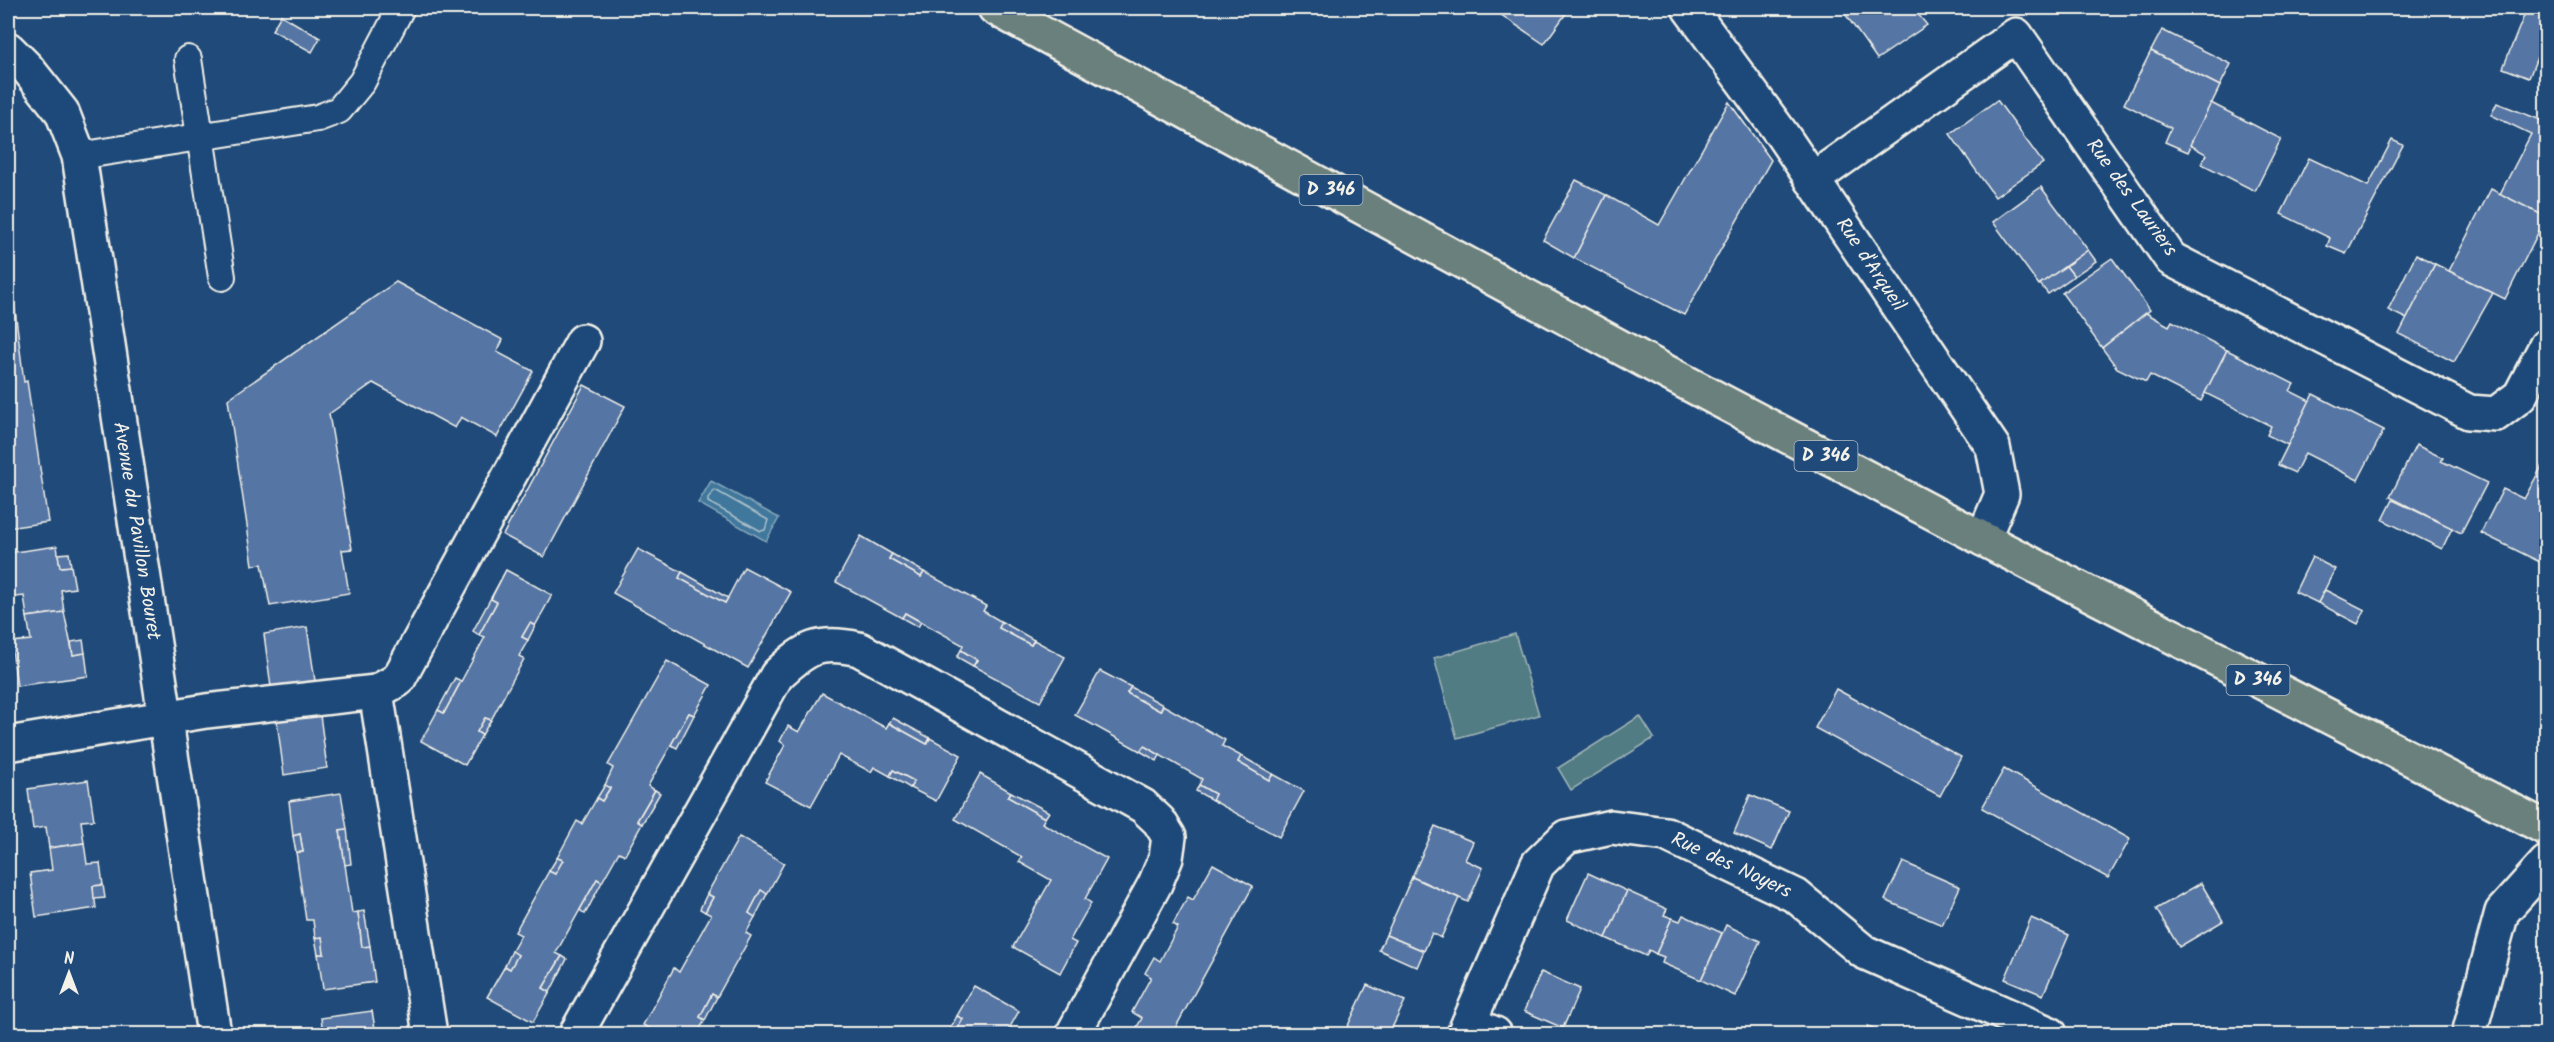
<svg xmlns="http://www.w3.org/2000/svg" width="2554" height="1042" viewBox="0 0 2554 1042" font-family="Kalam,sans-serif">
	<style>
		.green { fill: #517b83; stroke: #a2b6b6; stroke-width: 1.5 }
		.water { fill: #40779c; stroke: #88a8ba; stroke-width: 1.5 }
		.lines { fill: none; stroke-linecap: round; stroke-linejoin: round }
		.shore { stroke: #acc0ca; stroke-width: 1.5 }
		.building { fill: #5475a5; stroke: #f4f1e8; stroke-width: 1.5 }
		.service-casing { stroke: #f4f1e8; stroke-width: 30 }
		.minor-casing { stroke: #f4f1e8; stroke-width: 38 }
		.tertiary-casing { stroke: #f4f1e8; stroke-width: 38 }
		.primary-casing { stroke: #f4f1e8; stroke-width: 38 }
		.service { stroke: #1f4a7a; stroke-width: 26 }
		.minor { stroke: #1f4a7a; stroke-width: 33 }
		.tertiary { stroke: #1f4a7a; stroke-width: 33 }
		.primary { stroke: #6a807d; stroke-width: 33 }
		.labels { text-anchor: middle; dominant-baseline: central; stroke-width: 4.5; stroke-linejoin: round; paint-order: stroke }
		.shield { fill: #1f4a7a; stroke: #b4bfc7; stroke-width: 1.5 }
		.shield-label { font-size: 18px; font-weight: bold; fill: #f4f1e8 }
		.street-label { font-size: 20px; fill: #f4f1e8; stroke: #1f4a7a }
	</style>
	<rect width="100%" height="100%" fill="#1f4a7a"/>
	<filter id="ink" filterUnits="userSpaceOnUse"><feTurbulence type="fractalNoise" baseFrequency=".0167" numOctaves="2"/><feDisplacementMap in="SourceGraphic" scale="12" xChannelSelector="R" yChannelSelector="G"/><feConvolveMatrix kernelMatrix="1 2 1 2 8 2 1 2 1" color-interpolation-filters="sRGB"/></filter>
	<g filter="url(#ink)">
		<g class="green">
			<path d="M1515,634L1539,715L1457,738L1434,658Z"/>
			<path d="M1640,716L1654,738L1571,790L1558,768Z"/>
		</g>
		<path class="water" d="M711,481L779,518L766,541L698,503Z"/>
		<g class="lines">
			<path class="shore" d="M715,490L768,520L765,530L761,531L708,502V498Z"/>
		</g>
		<g class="building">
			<path d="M1491,8H1570L1544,44Z"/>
			<path d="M1841,8H1926L1917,13L1927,25L1877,59Z"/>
			<path d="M2506,8H2527L2524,15Z"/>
			<path d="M2527,8H2546V49L2541,47L2529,78L2503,68Z"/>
			<path d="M281,15L320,38L312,52L272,30Z"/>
			<path d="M2162,30L2231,64L2220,86L2151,51Z"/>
			<path d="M2151,51L2220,86L2188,152L2165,142L2171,128L2124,104Z"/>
			<path d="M1997,100L2043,163L1995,197L1950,134Z"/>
			<path d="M1729,102L1771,160L1684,315L1574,258L1606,195L1659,225Z"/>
			<path d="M2211,103L2281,139L2255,191L2202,164L2206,154L2190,145Z"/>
			<path d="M2497,103L2546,122V217L2500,194L2531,134L2491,115Z"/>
			<path d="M2392,140L2403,145L2346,254L2327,246L2330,238L2281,214L2309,158L2368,186Z"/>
			<path d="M1576,180L1606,195L1574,258L1543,240Z"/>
			<path d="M2041,187L2088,250L2039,285L1993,222Z"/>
			<path d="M2491,189L2546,217L2505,299L2449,271Z"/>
			<path d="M2088,250L2096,261L2074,276L2066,266Z"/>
			<path d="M8,253L24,382L27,381L48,522L8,528Z"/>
			<path d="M2416,254L2435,264L2407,319L2388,310Z"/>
			<path d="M2112,258L2150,310L2102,348L2062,293Z"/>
			<path d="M2435,264L2493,293L2454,362L2399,334Z"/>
			<path d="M2066,266L2074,276L2048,294L2040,284Z"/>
			<path d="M396,282L503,340L497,352L533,371L497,437L461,417L455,428L373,383L329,414L352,549L342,550L349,593L270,606L262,564L253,565L228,399Z"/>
			<path d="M2146,313L2169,326L2172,321L2227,350L2201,401L2150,375L2146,382L2117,368L2102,348Z"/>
			<path d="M2227,350L2294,384L2290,391L2310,401L2288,445L2267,435L2271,426L2205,393Z"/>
			<path d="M584,385L625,406L544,557L503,535Z"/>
			<path d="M2313,394L2384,430L2358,480L2305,453L2295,473L2278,465Z"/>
			<path d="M2416,445L2443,458L2441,461L2487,483L2461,533L2390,497Z"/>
			<path d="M2543,464L2546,466V565L2481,533L2503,489L2524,499Z"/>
			<path d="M2393,500L2452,528L2442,549L2383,520Z"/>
			<path d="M861,536L892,554L889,559L921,577L924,572L986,606L983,611L1002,622L999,628L1031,645L1034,640L1065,657L1040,702L973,666L977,660L961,650L963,645L905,613L902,618L836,582Z"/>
			<path d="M57,546L60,567L71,566L75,588L61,590L64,612L27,617L24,596L8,598V553Z"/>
			<path d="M638,549L682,572L679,578L725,603L744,567L791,592L748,668L613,593Z"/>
			<path d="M69,553L71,566L60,567L58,554Z"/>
			<path d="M892,554L924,572L921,577L889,559Z"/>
			<path d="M2312,557L2335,569L2318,603L2295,592Z"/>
			<path d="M506,570L491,599L497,602L479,635L473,631Z"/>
			<path d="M506,570L552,595L535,626L530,623L522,637L528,640L519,656L524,659L491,720L485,718L477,732L482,735L465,765L421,741L438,710L444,713L485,637L479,635L497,602L491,599Z"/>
			<path d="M682,572L728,598L725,603L679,578Z"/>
			<path d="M2325,590L2365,610L2358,624L2318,603Z"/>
			<path d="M64,612L73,655L85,653L88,676L17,686L11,642L31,640L27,617Z"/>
			<path d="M905,613L921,622L918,627L902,618Z"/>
			<path d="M1002,622L1034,640L1031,645L999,628Z"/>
			<path d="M530,623L535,626L528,640L522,637Z"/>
			<path d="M307,627L315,681L271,687L264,634Z"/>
			<path d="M83,640L85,653L73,655L71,642Z"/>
			<path d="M961,650L977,660L973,666L957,657Z"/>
			<path d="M667,661L711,685L694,715L689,713L648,786L655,790L637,821L642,824L625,855L619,852L602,882L597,879L556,953L562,956L543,988L550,992L533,1022L487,997L505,966L510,969L518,955L512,951L521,935L515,932L549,871L555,874L563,860L557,858L577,821L582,824L597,798L602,801L610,788L605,785L613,768L608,765Z"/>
			<path d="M1100,671L1131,687L1127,693L1160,711L1163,705L1225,740L1222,746L1241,756L1238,762L1269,780L1273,774L1304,791L1279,837L1212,800L1215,794L1199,785L1202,779L1144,746L1140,751L1075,715Z"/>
			<path d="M455,678L461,681L444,713L438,710Z"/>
			<path d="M1131,687L1163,705L1160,711L1127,693Z"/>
			<path d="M1836,689L1961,757L1940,796L1815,728Z"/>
			<path d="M822,693L886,728L889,723L927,744L930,738L961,755L936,801L910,788L914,781L893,770L890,776L874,767L871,772L839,755L811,806L765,782L785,745L780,741L788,726L799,732Z"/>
			<path d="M689,713L694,715L677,748L671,745Z"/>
			<path d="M320,715L327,768L284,775L277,721Z"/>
			<path d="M485,718L491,720L482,735L477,732Z"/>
			<path d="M893,718L930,738L927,744L889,723Z"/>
			<path d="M1144,746L1160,755L1157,761L1140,751Z"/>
			<path d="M1241,756L1273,774L1269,780L1238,762Z"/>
			<path d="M2004,769L2130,839L2108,878L1982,808Z"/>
			<path d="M893,770L914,781L910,788L890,776Z"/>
			<path d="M980,774L1011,792L1008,797L1045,818L1042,823L1107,859L1085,899L1091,903L1070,940L1076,943L1060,973L1013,947L1051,880L1019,862L1022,857L955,819Z"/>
			<path d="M88,780L94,820L81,821L84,843L49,848L46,827L33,829L28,789Z"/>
			<path d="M605,785L610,788L602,801L597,798Z"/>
			<path d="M1199,785L1215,794L1212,800L1196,791Z"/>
			<path d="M655,790L660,793L642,824L637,821Z"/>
			<path d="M1011,792L1049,812L1045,818L1008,797Z"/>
			<path d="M341,793L347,829L340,830L352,913L358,912L362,947L370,946L375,982L323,989L318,954H324L322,937L315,938L313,920H306L296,852H303L300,834L293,836L289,801Z"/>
			<path d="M1750,795L1789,811L1772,850L1734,833Z"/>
			<path d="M1435,826L1473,842L1465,860L1483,868L1468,902L1412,877Z"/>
			<path d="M347,829L351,864L345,865L340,830Z"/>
			<path d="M300,834L303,852H296L293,836Z"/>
			<path d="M739,837L784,863L767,894L761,890L749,913L755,917L746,933L751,936L717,997L712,994L700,1017L705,1020L697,1034H660L643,1025L674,968L679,972L711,915L705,912L713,897L707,894Z"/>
			<path d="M84,843L87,864L100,863L103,885L93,886L96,908L36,917L30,873L52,870L49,848Z"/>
			<path d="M557,858L563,860L555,874L549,871Z"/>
			<path d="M1903,862L1960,887L1942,925L1885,900Z"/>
			<path d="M1213,864L1253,886L1172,1034H1133L1142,1018L1132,1012L1151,977L1145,973L1154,957L1160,961L1178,927L1173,924L1188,897L1193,900Z"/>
			<path d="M1588,873L1627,891L1606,938L1567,920Z"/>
			<path d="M1412,877L1459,898L1441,938L1432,933L1424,951L1386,935Z"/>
			<path d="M597,879L602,882L585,914L580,910Z"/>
			<path d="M2201,883L2223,921L2179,947L2156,909Z"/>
			<path d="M103,885L105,898L94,899L93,886Z"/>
			<path d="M761,890L767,894L755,917L749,913Z"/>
			<path d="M1627,891L1667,909L1664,915L1672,918L1656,954L1649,950L1646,956L1606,938Z"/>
			<path d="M707,894L713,897L705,912L700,909Z"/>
			<path d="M364,911L370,946L362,947L358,912Z"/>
			<path d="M1683,915L1722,933L1701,980L1662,963L1664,957L1656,954L1672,918L1680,921Z"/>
			<path d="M2031,918L2069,935L2043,995L2005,979Z"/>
			<path d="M1726,925L1760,941L1735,996L1701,980Z"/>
			<path d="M1386,935L1424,951L1417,967L1379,950Z"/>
			<path d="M322,937L324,954H318L315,938Z"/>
			<path d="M512,951L518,955L510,969L505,966Z"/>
			<path d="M562,956L567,959L550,992L543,988Z"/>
			<path d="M1541,972L1580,989L1563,1028L1524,1011Z"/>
			<path d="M1367,985L1405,1001L1389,1034H1344Z"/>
			<path d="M974,986L1019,1011L1006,1034H954L963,1019L957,1016Z"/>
			<path d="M712,994L717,997L705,1020L700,1017Z"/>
			<path d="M372,1011L376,1034H323L321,1018Z"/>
			<path d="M957,1016L963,1019L954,1034H947Z"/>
			<path d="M1868,1026L1887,1034H1864Z"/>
		</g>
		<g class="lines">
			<defs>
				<g id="service">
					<path d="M188,59L222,277"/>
					<path d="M79,156L318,118L339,110L362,82L401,8"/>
				</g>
				<g id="minor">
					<path d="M1689,8L1783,136L1993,447L2002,494L1983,539"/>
					<path d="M8,49L27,68L62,112L79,156L214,1034"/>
					<path d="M1812,180L2016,35L2171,259L2469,412L2496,414L2520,396L2546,346"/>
					<path d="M376,692L430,1034"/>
					<path d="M8,744L206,711L376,692L398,680L583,341"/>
					<path d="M1469,1023L1495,1034"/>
					<path d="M576,1034L777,675C806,648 818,640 859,649L1143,806L1159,821L1169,837L1166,858L1155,884L1073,1034"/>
					<path d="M1464,1034L1538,864L1566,837L1611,827L1666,834L1796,896L1864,952L2050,1034"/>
				</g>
				<path id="tertiary" d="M2469,1034L2502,912L2546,863"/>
				<path id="primary" d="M995,8L1668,373L1983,539L2546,828"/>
			</defs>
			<use href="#service" class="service-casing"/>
			<use href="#minor" class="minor-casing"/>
			<use href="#tertiary" class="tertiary-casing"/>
			<use href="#primary" class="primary-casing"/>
			<use href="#service" class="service"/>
			<use href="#minor" class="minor"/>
			<use href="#tertiary" class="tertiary"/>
			<use href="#primary" class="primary"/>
		</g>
	</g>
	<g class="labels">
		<g class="shield">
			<rect x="1299.5" y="175" width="63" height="30" rx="4.5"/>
			<rect x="1794.5" y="441" width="63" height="30" rx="4.5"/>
			<rect x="2226.5" y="665" width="63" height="30" rx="4.5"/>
		</g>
		<g class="shield-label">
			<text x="1331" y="190">D 346</text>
			<text x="1826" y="456">D 346</text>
			<text x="2258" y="680">D 346</text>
		</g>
		<g class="street-label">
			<text transform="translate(2131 198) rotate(54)">Rue des Lauriers</text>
			<text transform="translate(1870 265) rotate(56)">Rue d'Arqueil</text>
			<text transform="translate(136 531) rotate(81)">Avenue du Pavillon Bouret</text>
			<text transform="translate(1731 866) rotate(25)">Rue des Noyers</text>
		</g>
	</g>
	<rect width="2554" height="1042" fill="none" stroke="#1f4a7a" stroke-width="30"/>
	<rect x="15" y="15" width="2524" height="1012" fill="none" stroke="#f4f1e8" stroke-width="2" filter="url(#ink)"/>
	<g transform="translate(69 973)" stroke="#1f4a7a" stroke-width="4.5" paint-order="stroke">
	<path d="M0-4.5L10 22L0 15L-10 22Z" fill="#f4f1e8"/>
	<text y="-9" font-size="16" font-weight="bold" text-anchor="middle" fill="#f4f1e8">N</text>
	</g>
</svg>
